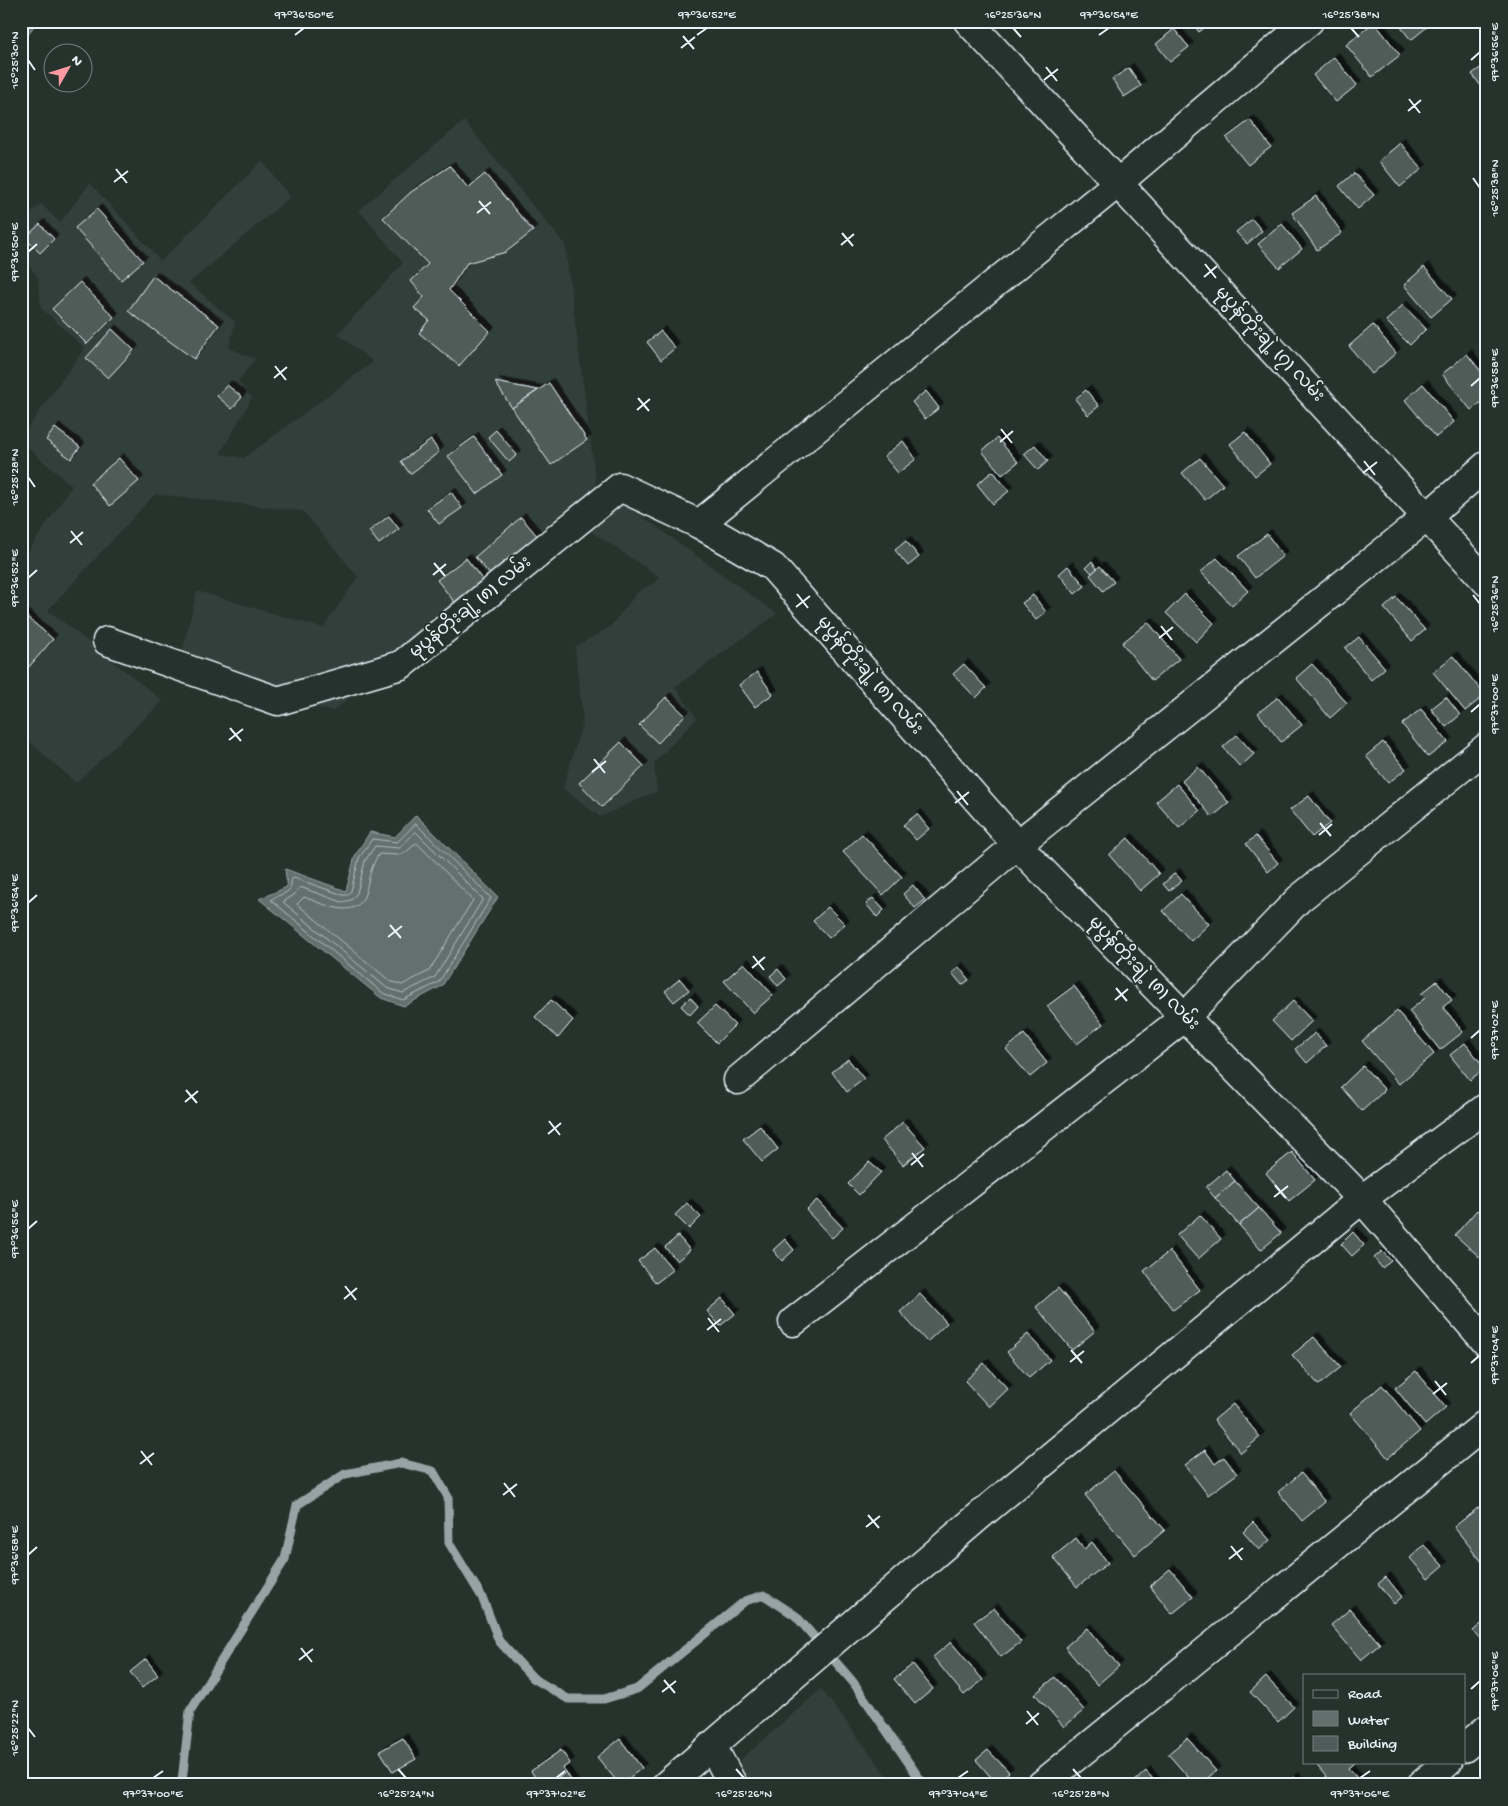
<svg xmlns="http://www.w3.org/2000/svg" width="1508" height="1806" viewBox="0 0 1508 1806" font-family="'Gochi Hand','Noto Sans Myanmar',sans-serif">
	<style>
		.built { fill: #333f3a }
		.water { fill: #636f6d; stroke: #98a3a5 }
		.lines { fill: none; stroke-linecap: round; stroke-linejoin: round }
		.shore { stroke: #b3bdc0; stroke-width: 1 }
		.stream { stroke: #98a3a5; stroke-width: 9 }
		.building { fill: #505c59; stroke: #e8f1f8; filter: url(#shadow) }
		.minor-casing { stroke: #e8f1f8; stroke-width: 31 }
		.minor { stroke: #26332d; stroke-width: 28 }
		.ticks { fill: none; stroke: #e8f1f8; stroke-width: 2 }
		.labels { text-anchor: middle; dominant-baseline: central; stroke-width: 4; stroke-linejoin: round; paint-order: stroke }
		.street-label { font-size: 18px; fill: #e8f1f8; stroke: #26332d }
		.neatline { fill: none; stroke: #e8f1f8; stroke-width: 2 }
		.ticks-label { font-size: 12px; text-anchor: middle; fill: #e8f1f8 }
	</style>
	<defs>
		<filter id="shadow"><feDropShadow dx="4.5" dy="-4.5" stdDeviation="0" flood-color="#0009"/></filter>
	</defs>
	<rect width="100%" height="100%" fill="#26332d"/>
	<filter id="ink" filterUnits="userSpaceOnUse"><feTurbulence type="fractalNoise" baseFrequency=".02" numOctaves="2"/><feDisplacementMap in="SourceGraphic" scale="10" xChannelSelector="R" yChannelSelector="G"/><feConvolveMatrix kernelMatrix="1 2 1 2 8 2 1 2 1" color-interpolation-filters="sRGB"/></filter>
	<g filter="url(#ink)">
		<g class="built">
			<path d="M464,121L565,245L596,483L777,614L675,687L697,718L654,763L657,791L600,817L563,788L583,721L575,647L610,627L637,593L661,578L574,520L333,711L175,681L197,591L323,628L358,577L303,511L155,494L48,610L163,701L76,783L21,734V562L72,486L21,442V437L85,348L41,308L38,277L21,256V221L41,204L60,223L90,183L161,261L262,161L290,197L189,283L235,322L229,348L255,359L238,381L252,398L220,454L244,458L373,362L338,334L403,263L359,210Z"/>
			<path d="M821,1689L894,1785H709L737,1763Z"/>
		</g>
		<g class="water">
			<path d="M21,21H37L21,46Z"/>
			<path d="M416,815L498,897L442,986L404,1006L381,998L259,899L287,887L285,869L346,891L355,856L370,832L395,837Z"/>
		</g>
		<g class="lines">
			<g class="shore">
				<path d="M416,824L491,898L439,982L403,1000L383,993L271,900C280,892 293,896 291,880L294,878L343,895H348L351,891L359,858L372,839L397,842Z"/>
				<path d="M416,832L483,899L435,977L403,993L387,988L283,902L294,895L300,887L342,902L351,900L357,893L365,861L375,846L399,848Z"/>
				<path d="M417,843L473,900L429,971L402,985L390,981L297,904L304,897C322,903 356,922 365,894C369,880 370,867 379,854L399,855L406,852Z"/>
			</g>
			<path class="stream" d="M180,1785L182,1781L190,1711L285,1559L297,1505L345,1474L401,1463L433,1471L448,1497L449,1543L482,1597L499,1641L533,1678L568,1699H604L637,1689L745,1601L764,1595L796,1616L853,1682L924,1785"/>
		</g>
		<g class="building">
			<path d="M1191,21H1213L1199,32Z"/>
			<path d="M1396,21H1422L1427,27L1411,40Z"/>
			<path d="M1374,22L1400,55L1372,77L1346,45Z"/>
			<path d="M1174,29L1189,47L1170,62L1156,44Z"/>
			<path d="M1334,57L1357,85L1336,102L1313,75Z"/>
			<path d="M1487,63V94L1472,74Z"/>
			<path d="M1129,68L1141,86L1124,97L1112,79Z"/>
			<path d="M1250,120L1271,147L1248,165L1226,138Z"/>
			<path d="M1400,143L1422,169L1400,187L1379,161Z"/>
			<path d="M450,166L468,188L485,174L533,231L506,252L467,263L449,290L490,331L459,366L419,333L429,320L414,308L424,297L411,281L428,264L383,218L411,192Z"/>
			<path d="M1354,173L1374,195L1358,209L1339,186Z"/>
			<path d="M1316,196L1342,233L1317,250L1292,213Z"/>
			<path d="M97,209L143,261L121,280L75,228Z"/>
			<path d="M1252,219L1262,231L1247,244L1236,232Z"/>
			<path d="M40,224L54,239L40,253L25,238Z"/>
			<path d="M1282,224L1302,249L1279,268L1258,244Z"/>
			<path d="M1424,267L1452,299L1431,317L1404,285Z"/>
			<path d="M153,276L219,325L194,359L128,311Z"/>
			<path d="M80,282L114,317L87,344L52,309Z"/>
			<path d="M1403,305L1426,329L1410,345L1386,321Z"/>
			<path d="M1373,325L1396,353L1372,374L1349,346Z"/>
			<path d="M112,329L134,350L108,378L86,358Z"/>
			<path d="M661,331L675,348L661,360L647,342Z"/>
			<path d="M1487,334V346L1481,339Z"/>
			<path d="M1467,354L1487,379V398L1471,410L1442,374Z"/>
			<path d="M495,382L538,390L512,408Z"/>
			<path d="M549,383L587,440L551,465L512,408Z"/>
			<path d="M1423,384L1454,422L1436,437L1405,400Z"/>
			<path d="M227,385L242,397L232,409L217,396Z"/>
			<path d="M1086,390L1099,406L1088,415L1075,399Z"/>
			<path d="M926,391L939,408L925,419L912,402Z"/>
			<path d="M55,428L80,447L71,459L46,440Z"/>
			<path d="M496,430L517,455L509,462L488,437Z"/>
			<path d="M1245,432L1270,464L1255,476L1230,444Z"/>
			<path d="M474,437L502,475L477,494L448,456Z"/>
			<path d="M997,438L1018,462L1002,475L982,451Z"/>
			<path d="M431,440L439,452L410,474L401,461Z"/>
			<path d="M903,441L916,459L898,473L884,456Z"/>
			<path d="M1035,445L1048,461L1038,470L1024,454Z"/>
			<path d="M119,458L139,481L110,506L90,483Z"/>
			<path d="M1200,458L1223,485L1205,500L1182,473Z"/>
			<path d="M993,471L1009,491L993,504L977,484Z"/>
			<path d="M451,492L462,508L439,524L427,509Z"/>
			<path d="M389,516L399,529L379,544L369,531Z"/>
			<path d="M521,517L539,538L493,578L475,557Z"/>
			<path d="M1267,534L1283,556L1255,578L1238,556Z"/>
			<path d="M906,541L919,557L908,566L895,550Z"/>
			<path d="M466,558L484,582L456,604L437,580Z"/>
			<path d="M1217,558L1248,591L1232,606L1201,572Z"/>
			<path d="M1092,561L1097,569L1092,573L1086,567Z"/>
			<path d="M1068,566L1085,586L1075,594L1059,574Z"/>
			<path d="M1100,566L1114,582L1103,591L1090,575Z"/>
			<path d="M1185,594L1214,623L1196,642L1166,613Z"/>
			<path d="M1033,595L1046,612L1036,620L1022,603Z"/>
			<path d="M1396,597L1425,630L1412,641L1384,608Z"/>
			<path d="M21,612L53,639L21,676Z"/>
			<path d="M1148,622L1179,659L1152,681L1122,643Z"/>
			<path d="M1359,637L1385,668L1371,680L1345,648Z"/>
			<path d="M1453,656L1485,695L1465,711L1433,672Z"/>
			<path d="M964,664L986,688L976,698L953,674Z"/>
			<path d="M1312,664L1347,703L1330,718L1296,678Z"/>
			<path d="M757,672L773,694L755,707L739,685Z"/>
			<path d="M666,697L685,715L658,743L639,725Z"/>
			<path d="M1278,697L1302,725L1281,742L1258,713Z"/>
			<path d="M1446,697L1460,715L1446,727L1431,709Z"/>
			<path d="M1421,709L1448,742L1428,757L1402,724Z"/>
			<path d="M1237,735L1254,754L1240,767L1223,747Z"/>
			<path d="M621,742L644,766L602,807L579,783Z"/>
			<path d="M1383,742L1406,769L1388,783L1366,756Z"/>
			<path d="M1198,767L1229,803L1212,817L1182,781Z"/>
			<path d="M1177,784L1200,811L1179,828L1156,802Z"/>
			<path d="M1309,796L1330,823L1312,837L1290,810Z"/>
			<path d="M917,814L929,829L916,840L903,825Z"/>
			<path d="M862,834L902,877L883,895L843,852Z"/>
			<path d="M1256,836L1278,863L1268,872L1246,844Z"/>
			<path d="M1128,838L1159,874L1140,891L1109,855Z"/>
			<path d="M1175,873L1182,881L1169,891L1163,884Z"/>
			<path d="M913,885L925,900L915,908L903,894Z"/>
			<path d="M1181,894L1209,924L1191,941L1163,911Z"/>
			<path d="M873,898L884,910L877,917L866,904Z"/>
			<path d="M828,907L845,924L829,938L813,921Z"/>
			<path d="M744,963L773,995L753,1013L724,981Z"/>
			<path d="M959,967L969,980L962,985L952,973Z"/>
			<path d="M778,969L786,979L778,986L770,976Z"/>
			<path d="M680,979L689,990L674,1002L665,991Z"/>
			<path d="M1437,981L1452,1000L1443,1007L1463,1032L1440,1050L1409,1011L1425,998L1421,994Z"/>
			<path d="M1074,986L1103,1024L1077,1044L1047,1006Z"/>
			<path d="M690,997L698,1006L690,1015L681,1006Z"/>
			<path d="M551,1000L573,1020L558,1038L535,1017Z"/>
			<path d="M1293,1001L1312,1021L1291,1041L1272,1021Z"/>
			<path d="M715,1006L735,1025L717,1043L697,1023Z"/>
			<path d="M1397,1011L1434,1054L1399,1084L1362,1041Z"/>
			<path d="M1315,1033L1326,1046L1307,1063L1295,1049Z"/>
			<path d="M1024,1034L1047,1063L1030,1077L1006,1049Z"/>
			<path d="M1465,1043L1485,1068L1470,1080L1450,1055Z"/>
			<path d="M848,1059L864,1079L847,1092L832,1072Z"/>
			<path d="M1363,1066L1385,1090L1362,1111L1341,1087Z"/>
			<path d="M903,1122L925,1147L903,1165L882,1140Z"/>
			<path d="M760,1126L778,1149L762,1162L743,1139Z"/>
			<path d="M1292,1152L1315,1180L1289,1201L1266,1173Z"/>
			<path d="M869,1162L881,1172L859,1195L848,1184Z"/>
			<path d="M1226,1170L1235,1181L1215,1198L1206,1187Z"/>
			<path d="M1235,1181L1259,1208L1239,1225L1215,1198Z"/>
			<path d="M817,1200L843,1228L832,1238L806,1210Z"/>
			<path d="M687,1203L701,1217L689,1229L675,1215Z"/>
			<path d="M1259,1208L1281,1233L1261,1250L1239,1225Z"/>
			<path d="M1477,1210L1487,1219V1258L1484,1261L1455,1235Z"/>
			<path d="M1200,1215L1221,1239L1198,1259L1177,1235Z"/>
			<path d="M1353,1232L1364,1245L1352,1256L1341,1244Z"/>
			<path d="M678,1236L690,1250L677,1261L665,1247Z"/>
			<path d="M785,1239L794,1250L782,1261L773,1250Z"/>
			<path d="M655,1248L673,1270L656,1283L638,1261Z"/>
			<path d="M1170,1251L1200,1290L1173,1310L1144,1271Z"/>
			<path d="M1382,1251L1391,1261L1382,1268L1374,1258Z"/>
			<path d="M1058,1288L1095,1331L1072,1350L1036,1307Z"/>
			<path d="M920,1294L947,1323L927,1342L900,1312Z"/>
			<path d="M722,1298L735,1314L720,1326L707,1311Z"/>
			<path d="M1028,1334L1050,1360L1029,1378L1007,1352Z"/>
			<path d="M1314,1337L1341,1367L1319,1385L1292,1355Z"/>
			<path d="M984,1363L1008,1389L989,1407L965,1381Z"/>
			<path d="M1416,1371L1446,1407L1425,1425L1395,1388Z"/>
			<path d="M1382,1385L1420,1431L1388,1458L1350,1413Z"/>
			<path d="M1233,1404L1260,1437L1241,1453L1214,1420Z"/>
			<path d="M1205,1450L1215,1464L1224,1457L1237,1474L1208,1495L1185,1465Z"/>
			<path d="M1114,1471L1165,1530L1135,1555L1085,1495Z"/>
			<path d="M1301,1473L1325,1502L1302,1521L1278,1492Z"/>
			<path d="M1479,1507L1487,1517V1560L1483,1563L1454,1527Z"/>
			<path d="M1253,1522L1270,1540L1259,1550L1243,1532Z"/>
			<path d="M1076,1538L1084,1549L1092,1542L1108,1563L1077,1587L1053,1557Z"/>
			<path d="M1424,1545L1443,1566L1428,1579L1410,1558Z"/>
			<path d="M1170,1569L1193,1597L1172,1614L1150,1586Z"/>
			<path d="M1386,1577L1402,1597L1394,1604L1378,1584Z"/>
			<path d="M994,1608L1021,1642L1001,1657L974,1622Z"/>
			<path d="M1350,1609L1380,1644L1361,1660L1331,1625Z"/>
			<path d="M1487,1619V1646L1473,1631Z"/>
			<path d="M1087,1628L1119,1666L1097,1685L1065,1647Z"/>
			<path d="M951,1642L983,1680L964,1695L933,1657Z"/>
			<path d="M146,1659L158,1675L142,1688L130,1672Z"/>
			<path d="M913,1664L933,1689L915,1704L894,1679Z"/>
			<path d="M1055,1677L1084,1710L1064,1727L1035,1694Z"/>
			<path d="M1266,1677L1294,1707L1278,1722L1250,1692Z"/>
			<path d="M403,1738L416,1759L393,1772L380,1751Z"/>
			<path d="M1187,1738L1216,1771L1199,1785H1195L1168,1754Z"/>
			<path d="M620,1739L642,1768L620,1785L597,1757Z"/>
			<path d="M561,1750L570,1763L563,1768L566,1772L547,1785H540L531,1771Z"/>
			<path d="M988,1750L1009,1772L996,1783L976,1760Z"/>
			<path d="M1314,1762H1355L1348,1768L1358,1779L1351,1785H1333Z"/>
			<path d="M1146,1771L1158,1785H1131Z"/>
			<path d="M566,1772L574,1785H547Z"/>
			<path d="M1294,1777L1302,1785H1285Z"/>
		</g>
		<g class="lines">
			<defs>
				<g id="minor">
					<path d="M968,21L1487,582"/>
					<path d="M699,524L1118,183L1309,21"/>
					<path d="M107,641L278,701L401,665L620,487L699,524L773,567L1017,845L1362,1199L1487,1343"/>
					<path d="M738,1080L1017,845L1427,517L1487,465"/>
					<path d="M793,1322L1185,1017L1299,899L1487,747"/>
					<path d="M712,1746L733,1785"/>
					<path d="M1464,1748L1487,1729"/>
					<path d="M666,1785L985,1511L1362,1199L1487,1107"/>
					<path d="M1041,1785L1487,1423"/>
					<path d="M1421,1785L1448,1762"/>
				</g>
			</defs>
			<use href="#minor" class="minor-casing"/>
			<use href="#minor" class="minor"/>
		</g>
	</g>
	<path class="ticks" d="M1013,28L1021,37M1351,28L1359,37M295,35L304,28M697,35L707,28M1099,35L1109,28M683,36L694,49M681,48L695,37M28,60L35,70M1471,60L1480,52M1046,67L1057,81M1044,80L1058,69M1409,99L1420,113M1408,111L1421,100M116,169L127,183M1473,178L1480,188M114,182L128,171M479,201L490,214M477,213L491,202M842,233L853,246M841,245L854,234M28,252L37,244M1205,264L1216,278M1204,277L1217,266M275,366L286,380M274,378L287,367M1471,386L1480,378M638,398L649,411M637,410L650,399M1001,429L1012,443M1000,442L1013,431M1364,461L1375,475M1363,473L1377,462M28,477L35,487M71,531L82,545M70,543L83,532M434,563L445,576M433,575L446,564M28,578L37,570M797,594L808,608M1473,595L1480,604M796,607L810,596M1161,626L1172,640M1159,638L1173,627M1471,712L1480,704M230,728L241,741M229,740L243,729M594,759L605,773M592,772L606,761M957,791L968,805M955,803L969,792M1320,823L1331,836M1319,835L1332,824M28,903L37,895M390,925L401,938M388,937L402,926M753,956L764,970M752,968L765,957M1116,988L1127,1001M1115,1000L1128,989M1471,1038L1480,1030M186,1090L197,1103M185,1102L198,1091M549,1121L560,1135M548,1134L561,1123M912,1153L923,1167M911,1165L924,1154M1275,1185L1286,1198M1274,1197L1288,1186M28,1229L37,1221M345,1286L356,1300M344,1299L357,1288M708,1318L719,1332M707,1330L721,1319M1071,1350L1082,1363M1070,1362L1084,1351M1471,1363L1480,1355M1435,1381L1446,1395M1433,1394L1447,1383M141,1451L152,1465M140,1464L154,1453M504,1483L515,1497M503,1495L517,1484M868,1515L879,1528M866,1527L880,1516M1231,1546L1242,1560M28,1555L37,1547M1229,1559L1243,1548M301,1648L312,1662M299,1660L313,1649M664,1680L675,1693M1471,1689L1480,1681M662,1692L676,1681M1027,1711L1038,1725M1026,1724L1039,1713M28,1728L35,1737M398,1769L406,1778M736,1769L744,1778M1073,1769L1081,1778M153,1778L163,1771M556,1778L565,1771M958,1778L968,1771M1360,1778L1370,1771"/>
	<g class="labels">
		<g class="street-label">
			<text transform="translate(1269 345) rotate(47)">မုပွန်တိုးချဲ့ (၇) လမ်း</text>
			<text transform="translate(471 608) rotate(-39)">မုပွန်တိုးချဲ့ (၈) လမ်း</text>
			<text transform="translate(869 676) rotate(49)">မုပွန်တိုးချဲ့ (၈) လမ်း</text>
			<text transform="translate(1143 974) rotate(46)">မုပွန်တိုးချဲ့ (၈) လမ်း</text>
		</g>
	</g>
	<rect width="1508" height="1806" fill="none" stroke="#26332d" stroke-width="55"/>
	<rect x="1303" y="1674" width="162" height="90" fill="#26332d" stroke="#747f7e"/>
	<rect x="1313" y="1690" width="25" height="8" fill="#26332d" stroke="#747f7e"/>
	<text x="1348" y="1698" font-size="15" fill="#e8f1f8">Road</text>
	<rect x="1313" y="1711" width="25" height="15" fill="#636f6d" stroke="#747f7e"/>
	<text x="1348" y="1724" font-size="15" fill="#e8f1f8">Water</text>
	<rect x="1313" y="1736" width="25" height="15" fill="#505c59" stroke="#747f7e"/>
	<text x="1348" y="1748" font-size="15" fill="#e8f1f8">Building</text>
	<g transform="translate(68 68) rotate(51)"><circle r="24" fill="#26332d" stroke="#747f7e"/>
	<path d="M0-4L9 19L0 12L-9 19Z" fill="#ff9aa2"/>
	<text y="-8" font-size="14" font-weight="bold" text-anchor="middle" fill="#e8f1f8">N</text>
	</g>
	<rect x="28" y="28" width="1452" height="1750" class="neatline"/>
	<g class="ticks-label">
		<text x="304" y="18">97°36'50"E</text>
		<text x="707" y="18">97°36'52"E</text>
		<text x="1013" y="18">16°25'36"N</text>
		<text x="1109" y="18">97°36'54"E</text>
		<text x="1351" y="18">16°25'38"N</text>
		<text transform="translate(1494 52) rotate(-90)" y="4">97°36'56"E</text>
		<text transform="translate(14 60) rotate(-90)" y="4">16°25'30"N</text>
		<text transform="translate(1494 188) rotate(-90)" y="4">16°25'38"N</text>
		<text transform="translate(14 252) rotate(-90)" y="4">97°36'50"E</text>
		<text transform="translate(1494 378) rotate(-90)" y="4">97°36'58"E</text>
		<text transform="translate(14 477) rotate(-90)" y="4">16°25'28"N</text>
		<text transform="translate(14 578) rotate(-90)" y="4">97°36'52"E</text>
		<text transform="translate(1494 604) rotate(-90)" y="4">16°25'36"N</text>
		<text transform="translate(1494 704) rotate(-90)" y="4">97°37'00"E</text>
		<text transform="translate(14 903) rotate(-90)" y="4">97°36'54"E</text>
		<text transform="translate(1494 1030) rotate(-90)" y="4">97°37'02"E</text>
		<text transform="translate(14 1229) rotate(-90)" y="4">97°36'56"E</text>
		<text transform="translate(1494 1355) rotate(-90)" y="4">97°37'04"E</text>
		<text transform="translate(14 1555) rotate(-90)" y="4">97°36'58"E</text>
		<text transform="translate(1494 1681) rotate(-90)" y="4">97°37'06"E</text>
		<text transform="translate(14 1728) rotate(-90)" y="4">16°25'22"N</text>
		<text x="153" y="1797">97°37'00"E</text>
		<text x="406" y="1797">16°25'24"N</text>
		<text x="556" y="1797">97°37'02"E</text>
		<text x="744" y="1797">16°25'26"N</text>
		<text x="958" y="1797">97°37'04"E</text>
		<text x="1081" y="1797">16°25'28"N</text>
		<text x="1360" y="1797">97°37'06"E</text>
	</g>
</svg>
